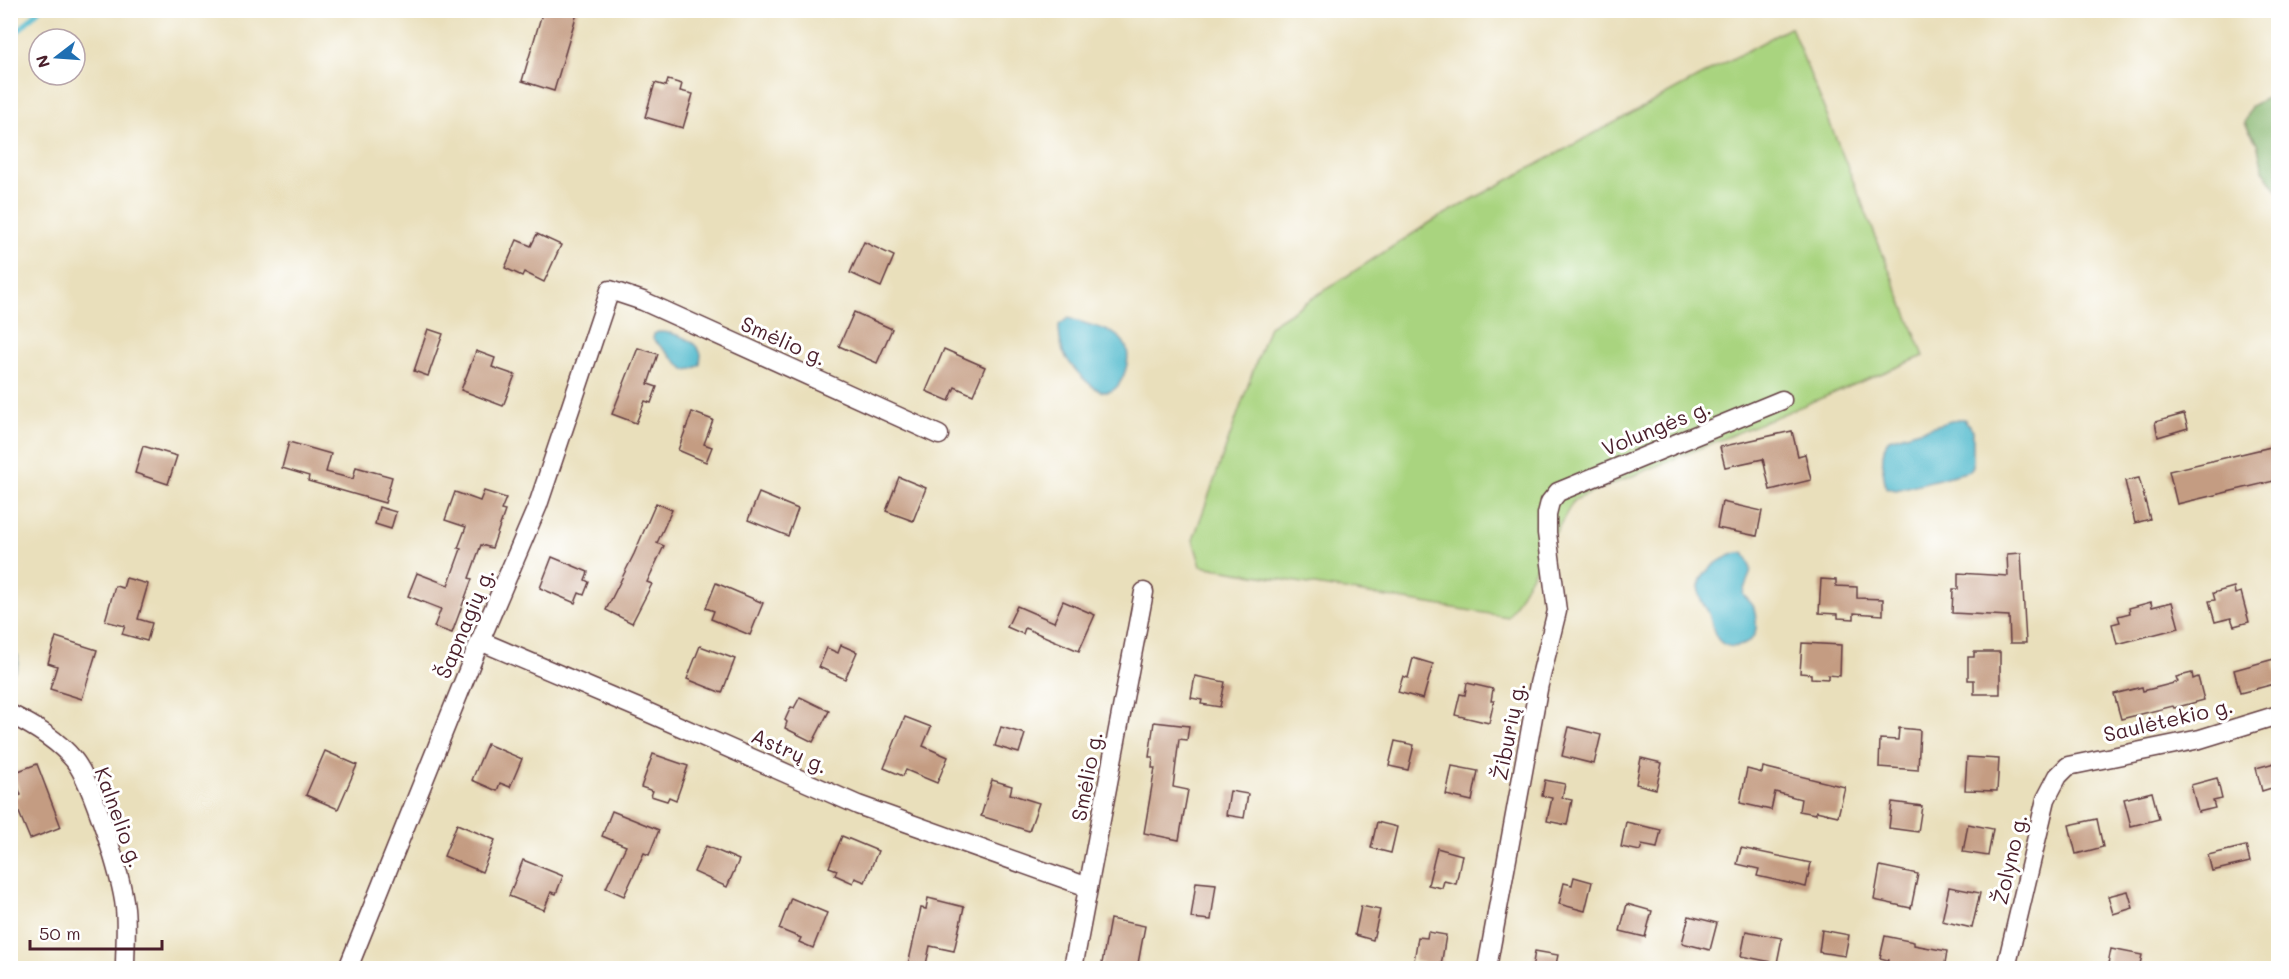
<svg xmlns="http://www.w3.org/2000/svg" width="2289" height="979" viewBox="0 0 2289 979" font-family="Mali,sans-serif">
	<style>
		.green { fill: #a9d47f; stroke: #7a7a55; stroke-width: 1.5 }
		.forest { fill: #86b66e; stroke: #686a4c; stroke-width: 1.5 }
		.water { fill: #4fb9cc; stroke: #4c6c7c; stroke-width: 1.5 }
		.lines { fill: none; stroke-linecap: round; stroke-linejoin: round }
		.stream { stroke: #4fb9cc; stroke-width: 5 }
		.building { fill: #c49c82 }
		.minor-casing { stroke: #623c41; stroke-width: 21 }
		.minor { stroke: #fff; stroke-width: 18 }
		.labels { text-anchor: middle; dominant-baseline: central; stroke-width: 6; stroke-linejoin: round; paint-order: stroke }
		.street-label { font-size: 21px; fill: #4a1f2b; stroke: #fff }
	</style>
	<rect width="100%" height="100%" fill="#fff"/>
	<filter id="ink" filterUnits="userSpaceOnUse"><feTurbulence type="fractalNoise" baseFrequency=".0167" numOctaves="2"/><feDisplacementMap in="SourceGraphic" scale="12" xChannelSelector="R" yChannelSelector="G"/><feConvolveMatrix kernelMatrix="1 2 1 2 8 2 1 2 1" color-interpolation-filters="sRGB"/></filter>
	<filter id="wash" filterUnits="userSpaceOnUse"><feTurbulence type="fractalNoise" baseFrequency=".008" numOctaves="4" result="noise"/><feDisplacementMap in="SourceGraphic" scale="24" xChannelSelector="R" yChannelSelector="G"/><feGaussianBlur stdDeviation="1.35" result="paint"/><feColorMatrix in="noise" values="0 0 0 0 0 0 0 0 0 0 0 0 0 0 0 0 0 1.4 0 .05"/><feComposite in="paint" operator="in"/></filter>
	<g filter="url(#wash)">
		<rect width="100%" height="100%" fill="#e9dfbb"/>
		<path class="green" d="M1791,27L1924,356L1574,500L1508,617L1201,566L1193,540L1269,326L1434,220Z"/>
		<path class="forest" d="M2278,92V191L2263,170L2257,143L2245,123L2251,106Z"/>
		<g class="water">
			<path d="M1068,318C1102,330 1142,331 1123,377C1119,384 1116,391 1107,392C1093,393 1069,364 1063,352C1060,343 1059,335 1059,325Z"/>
			<path d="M658,332C673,332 696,339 701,354L700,365L693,369L685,370L653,339L654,334Z"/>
			<path d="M1958,419H1964L1973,430V466L1970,471L1896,490L1886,488C1883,473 1879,451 1889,439Z"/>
			<path d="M1737,553H1744C1758,574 1746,575 1743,594C1746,599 1752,602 1754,608C1756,615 1758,628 1754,635C1750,646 1731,650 1722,643C1714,638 1712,624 1709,614C1707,608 1702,604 1700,598C1693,575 1719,559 1737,553Z"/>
			<path d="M11,650L18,656C19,665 17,669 11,675Z"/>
		</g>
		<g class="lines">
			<path class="stream" d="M10,39L39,10"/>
		</g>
		<g id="blocks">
			<g class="building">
				<path d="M543,10H578L554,91L522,81Z"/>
				<path d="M668,80L682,84L680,91L693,94L683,128L645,117L655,83L666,86Z"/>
				<path d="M537,234L561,245L544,282L524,272L522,276L505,268L517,240L531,246Z"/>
				<path d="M864,242L894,256L881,287L850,273Z"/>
				<path d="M854,312L892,329L877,363L839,346Z"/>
				<path d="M428,329L443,334L428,376L414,371Z"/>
				<path d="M638,348L658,354L648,384L657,387L651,403L645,401L636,423L612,414Z"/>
				<path d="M944,349L985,367L973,395L955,387L949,401L926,391Z"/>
				<path d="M476,351L495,358L492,367L515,375L503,406L461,390Z"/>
				<path d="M692,412L713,420L704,444L712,447L706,462L678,450Z"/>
				<path d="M2184,414L2188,428L2158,437L2155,422Z"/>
				<path d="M1792,431L1798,456L1805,454L1811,480L1770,490L1763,459L1725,467L1720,447Z"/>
				<path d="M289,442L331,454L326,472L353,479L356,467L392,477L385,503L308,481L309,476L282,468Z"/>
				<path d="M143,446L177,456L168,484L135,473Z"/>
				<path d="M2271,447L2278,480L2177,504L2169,471Z"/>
				<path d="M899,477L926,488L913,521L886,511Z"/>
				<path d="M2139,478L2150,519L2135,523L2125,481Z"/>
				<path d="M484,491L506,498L501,510L505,511L492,548L481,545L469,578L472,579L452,633L434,627L441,609L408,596L417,573L448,585L461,549L458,548L466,527L445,520L455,492L480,501Z"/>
				<path d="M759,493L798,509L788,536L748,520Z"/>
				<path d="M1722,502L1762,511L1757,536L1717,528Z"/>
				<path d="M656,503L672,510L657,543L664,546L647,582L652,584L632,623L606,610L634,554Z"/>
				<path d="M379,507L396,512L391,529L375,524Z"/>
				<path d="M2021,553L2026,643H2010L2009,616L1952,613L1953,589H1958V573L2008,576L2007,554Z"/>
				<path d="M552,557L588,572L585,580L589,582L584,595L579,593L575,603L540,588Z"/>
				<path d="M126,578L148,584L138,619L152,623L147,641L122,634L125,626L105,621L115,586L123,588Z"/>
				<path d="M1821,579L1836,580V586L1857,587V598L1883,599V615L1854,613V619L1838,618V614L1819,613Z"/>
				<path d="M716,583L763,603L750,635L711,619L714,611L706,608Z"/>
				<path d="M2234,587L2235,594L2241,592L2249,622L2234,626L2231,618L2215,622L2209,601L2215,600L2213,593Z"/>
				<path d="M1063,601L1095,615L1079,651L1025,628L1023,634L1007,627L1017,606L1054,622Z"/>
				<path d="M2151,602L2152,607L2172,602L2179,628L2117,644L2112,624L2120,622L2118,616L2130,613L2129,608Z"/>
				<path d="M56,637L97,650L82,699L50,689L57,666L48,663Z"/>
				<path d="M1802,643L1841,645L1840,676L1828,675V679L1811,678V674L1800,673Z"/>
				<path d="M841,645L857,652L845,679L819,667L827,648L838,653Z"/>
				<path d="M700,646L735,659L722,693L687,679Z"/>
				<path d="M1974,652H2000V694H1974V680H1968V657H1974Z"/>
				<path d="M1413,658L1433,664L1423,699L1398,692L1403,676L1408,678Z"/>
				<path d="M2274,659L2278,683L2240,693L2234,670Z"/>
				<path d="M2192,673L2193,679L2198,677L2204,700L2174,708L2173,706L2121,719L2114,694L2142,687L2143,691L2178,682L2176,677Z"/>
				<path d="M1195,676L1225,682L1220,707L1201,704L1202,700L1191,698Z"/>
				<path d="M1467,683L1493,689L1491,701H1494L1489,723L1455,715L1460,694L1465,695Z"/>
				<path d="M800,697L829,711L813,742L785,728L787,722L785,720L791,707L794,708Z"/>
				<path d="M905,717L931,727L923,746L948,757L937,783L906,770L903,776L884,768Z"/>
				<path d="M1154,722L1189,726L1187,740L1179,739L1173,787L1188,790L1179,840L1144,833L1155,768H1152L1153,757H1149Z"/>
				<path d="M1001,727L1025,734L1019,753L995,746Z"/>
				<path d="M1569,727L1601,735L1594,764L1562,756Z"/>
				<path d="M1899,728L1920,730L1918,770L1879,767L1880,739L1898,740Z"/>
				<path d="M1395,741L1414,745L1408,770L1389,766Z"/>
				<path d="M487,744L522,759L510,787L500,783L497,791L472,780Z"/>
				<path d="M325,751L357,765L338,809L306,795Z"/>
				<path d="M653,754L688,766L676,800L669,797L667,801L651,796L653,791L641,787Z"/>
				<path d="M1967,757L1999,759L1997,791L1965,790Z"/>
				<path d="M1641,758L1662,763L1656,789L1636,784Z"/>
				<path d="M2278,762V786L2262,791L2256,768Z"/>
				<path d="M37,764L61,827L30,839L13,798L21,795L13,773Z"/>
				<path d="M1452,766L1478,771L1472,801L1446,795Z"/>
				<path d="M1763,767L1845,787L1838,816L1816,811V814L1799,811L1801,799L1775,792L1771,810L1740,803L1747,769L1762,773Z"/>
				<path d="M2217,778L2222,799L2213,801L2215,808L2198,812L2191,785Z"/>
				<path d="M992,780L1012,786L1010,794L1039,803L1029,831L981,816Z"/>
				<path d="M1545,780L1565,784L1562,798L1572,800L1567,825L1547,821L1552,798L1542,796Z"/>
				<path d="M1230,791L1248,794L1244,818L1226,815Z"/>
				<path d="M2152,792L2159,819L2131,826L2124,799Z"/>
				<path d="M1892,802L1922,806L1918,832L1889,828Z"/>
				<path d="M612,811L659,830L649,855L644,853L624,896L606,888L626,846L602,836Z"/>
				<path d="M2097,819L2103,847L2076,854L2069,825Z"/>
				<path d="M1377,822L1397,827L1391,853L1371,848Z"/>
				<path d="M1626,822L1661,830L1657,848L1642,845L1640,851L1621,847Z"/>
				<path d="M457,824L495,840L482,872L444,856Z"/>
				<path d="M1968,824L1993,829L1988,856L1963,852Z"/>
				<path d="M842,836L878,851L865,882L855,878L853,883L835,875L837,870L829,867Z"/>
				<path d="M706,846L739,860L727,887L694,872Z"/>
				<path d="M2246,846L2250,862L2212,871L2208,855Z"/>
				<path d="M1437,848L1462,855L1456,884L1444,881L1442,888L1428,885Z"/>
				<path d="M1741,848L1811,863L1806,887L1757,876L1759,869L1737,864Z"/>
				<path d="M523,860L563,876L556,894L551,892L544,910L509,896Z"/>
				<path d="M1880,866L1918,874L1911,908L1874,900Z"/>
				<path d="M1574,877L1592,882L1585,911L1559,904L1564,883L1572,885Z"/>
				<path d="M1196,882L1216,884L1211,920L1191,918Z"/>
				<path d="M1949,887L1980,893L1972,928L1942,921Z"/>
				<path d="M2128,891L2133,908L2113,914L2108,896Z"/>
				<path d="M791,898L827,913L813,948L799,942L801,938L779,929Z"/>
				<path d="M928,898L964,907L954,951L930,946L925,969H907L921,908L926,909Z"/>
				<path d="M1627,904L1652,911L1645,937L1620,931Z"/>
				<path d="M1361,906L1380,910L1373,940L1355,935Z"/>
				<path d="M1689,916L1717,923L1710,950L1682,943Z"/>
				<path d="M1110,919L1145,926L1137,969H1101Z"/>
				<path d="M1822,930L1849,935L1845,956L1819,952Z"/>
				<path d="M1746,931L1782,938L1777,963L1741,956Z"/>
				<path d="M1428,932L1446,935L1441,966L1414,961L1418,937L1427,938Z"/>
				<path d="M1885,936L1914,942V945L1947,951L1944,969H1886L1888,960L1880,958Z"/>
				<path d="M2111,949L2142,955L2139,969H2107Z"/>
				<path d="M1535,951L1558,955L1555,969H1532Z"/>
			</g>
		</g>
	</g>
	<g filter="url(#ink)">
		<use href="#blocks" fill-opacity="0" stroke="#623c41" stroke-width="1.5"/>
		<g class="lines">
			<defs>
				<g id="minor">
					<path d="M480,641L638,708L858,805L1088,887"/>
					<path d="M10,714C34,726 58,740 74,760C92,782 122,878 125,908C127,928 125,949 125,968"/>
					<path d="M348,968L480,641L538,505L610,290L643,301L939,435"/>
					<path d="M1073,968L1144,592"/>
					<path d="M1487,968L1539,684L1557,611L1547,533V514L1550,502L1558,492L1782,400"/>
					<path d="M2006,968L2046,799L2058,776L2068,766L2200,739L2278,715"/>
				</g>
			</defs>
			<use href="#minor" class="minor-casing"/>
			<use href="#minor" class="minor"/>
		</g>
	</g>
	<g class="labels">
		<g class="street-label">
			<text transform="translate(784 340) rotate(24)">Smėlio g.</text>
			<text transform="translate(1656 427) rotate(-22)">Volungės g.</text>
			<text transform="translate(464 623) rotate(-67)">Šapnagių g.</text>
			<text transform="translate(2168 719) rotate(-13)">Saulėtekio g.</text>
			<text transform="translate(1508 731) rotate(-79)">Žiburių g.</text>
			<text transform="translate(790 750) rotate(24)">Astrų g.</text>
			<text transform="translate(1086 776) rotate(-79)">Smėlio g.</text>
			<text transform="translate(120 817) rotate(70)">Kalnelio g.</text>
			<text transform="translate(2009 859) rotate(-77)">Žolyno g.</text>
		</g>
	</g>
	<rect width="2289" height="979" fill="none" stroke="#fff" stroke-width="36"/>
	<g transform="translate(57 57) rotate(253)"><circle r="28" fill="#ffffff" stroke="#b7a5aa" stroke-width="1.5"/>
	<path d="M0-4.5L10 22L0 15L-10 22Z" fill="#1f6fb2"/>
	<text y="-9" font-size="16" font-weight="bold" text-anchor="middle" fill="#4a1f2b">N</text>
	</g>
	<path d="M30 940v9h132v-9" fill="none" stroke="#4a1f2b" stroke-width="3"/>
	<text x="39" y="940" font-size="18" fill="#4a1f2b" stroke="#ffffff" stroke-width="4.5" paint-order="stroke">50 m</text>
</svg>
